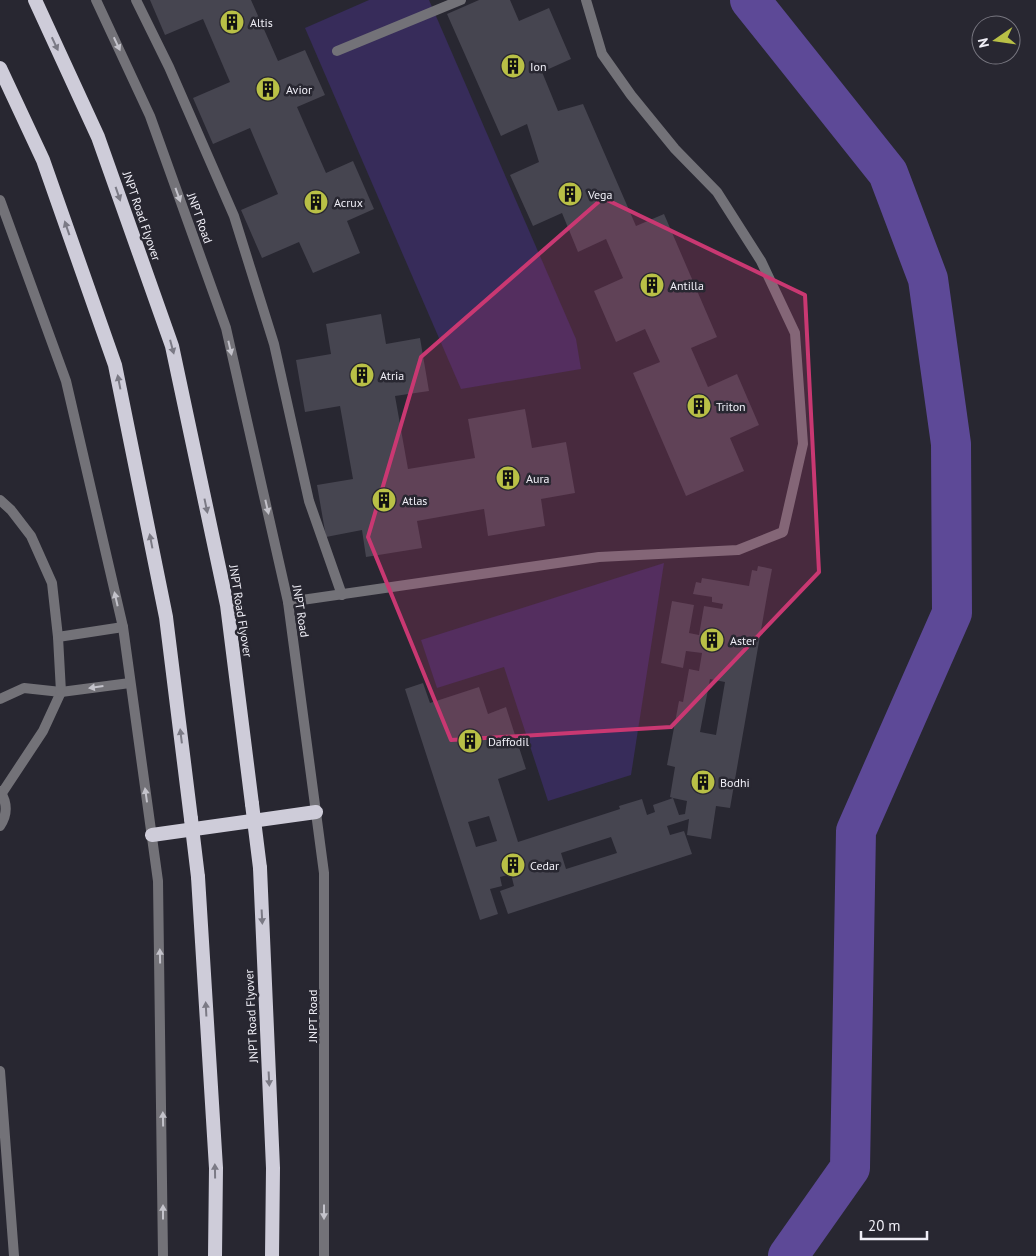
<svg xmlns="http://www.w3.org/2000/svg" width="1036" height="1256" viewBox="0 0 1036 1256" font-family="'PT Sans',sans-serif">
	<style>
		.green { fill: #372c5a }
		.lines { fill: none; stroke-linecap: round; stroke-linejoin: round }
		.river { stroke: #5d4997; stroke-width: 40 }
		.building { fill: #464550; fill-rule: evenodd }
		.service { stroke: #737278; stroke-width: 10 }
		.minor { stroke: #737278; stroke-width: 10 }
		.tertiary { stroke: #737278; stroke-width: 10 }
		.trunk { stroke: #ceccd9; stroke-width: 14 }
		.trunk-bridge { stroke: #ceccd9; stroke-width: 14 }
		.oneway { fill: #7b7a85 }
		.oneway2 { fill: #c4c3cb }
		.marked { fill: #c93872; fill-opacity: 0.2; stroke: #c93872; stroke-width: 4; stroke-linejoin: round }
		.labels { text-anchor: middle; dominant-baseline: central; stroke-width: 5; stroke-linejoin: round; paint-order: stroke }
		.poi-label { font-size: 12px; fill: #f0eff7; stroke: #282731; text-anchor: start }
		.street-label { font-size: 12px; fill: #f0eff7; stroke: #282731 }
	</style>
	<rect width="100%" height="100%" fill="#282731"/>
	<g class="green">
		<path d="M369,0H429L576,339L581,369L461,389L305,28Z"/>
		<path d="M664,563L631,775L548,801L504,667L437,688L421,640Z"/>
	</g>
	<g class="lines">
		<path class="river" d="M750,0L888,173L928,279L951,444L952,613L856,831L850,1168L788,1256"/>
	</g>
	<g class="building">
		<path d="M150,0H251L278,61L305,50L325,95L297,107L311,139L326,173L353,161L374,209L347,221L360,253L313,273L299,242L262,258L241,210L278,194L250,128L213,144L193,98L230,82L203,19L165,35Z"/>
		<path d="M479,0H510L519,21L549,8L571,59L542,72L558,111L583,104L636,226L664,214L717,337L691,348L708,387L737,374L759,425L730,438L744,471L686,496L633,373L660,362L645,329L616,342L594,291L623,278L606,239L578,252L562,213L533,226L510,175L539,162L527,124L501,136L447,14Z"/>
		<path d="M381,314L386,344L420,338L429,391L395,396L408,469L475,458L468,419L525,409L532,448L566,442L575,493L541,499L545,526L488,536L484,509L417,521L422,548L366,557L362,530L326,537L317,485L353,479L340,406L305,412L296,360L331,354L326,324Z"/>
		<path d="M758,566L772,569L768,590L730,808L716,806L711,839L687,835L689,819L667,826L670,835L684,831L692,854L508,914L500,891L514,886L511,874L500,877L502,886L490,889L498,914L480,920L405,689L423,683L430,703L479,687L488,714L506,707L526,769L498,779L518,842L620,809L619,806L642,799L647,815L655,812L653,805L673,798L670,797L675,767L667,765L679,701L683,702L689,669L699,671L702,653L686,651L683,668L661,663L672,601L694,605L689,633L699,635L704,606L722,609L723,604L712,602V597L693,594L696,582L701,583L702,578L749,586L752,570L757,571ZM710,679L725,682L716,735L700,732ZM673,798L687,801L685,814L679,815ZM489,816L497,841L476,847L468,822ZM611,837L617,853L566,869L561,853Z"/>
	</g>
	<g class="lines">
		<path class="service" d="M0,699L24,688L61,692"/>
		<g class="minor">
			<path d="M136,0L169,67L234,216L274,344L309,501L342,595"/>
			<path d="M337,51L461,0"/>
			<path d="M0,500L11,510L31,536L52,583L58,637L61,692L43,731L2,793"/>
			<path d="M288,602L599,557L738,550L783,532L803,444L795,333L761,261L717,192L675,149L631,95L602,54L586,0"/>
			<path d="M58,637L123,627"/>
			<path d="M61,692L130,683"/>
			<path d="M0,791C7,802 8,814 0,826"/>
			<path d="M0,1071L14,1256"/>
		</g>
		<g class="tertiary">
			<path d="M96,0L150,116L226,328L288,602L324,873V1256"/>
			<path d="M0,200L66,381L123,627L158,881L163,1256"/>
		</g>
		<g class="trunk">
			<path d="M35,0L98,137L172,346L227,605L252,804"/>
			<path d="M0,68L43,160L115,365L166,617L191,819"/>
			<path d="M152,835L316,812"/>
			<path d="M260,868L273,1168L272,1256"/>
			<path d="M198,877L216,1168L215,1256"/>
		</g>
		<g class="trunk-bridge">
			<path d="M252,804L260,868"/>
			<path d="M191,819L198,877"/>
		</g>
	</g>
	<defs><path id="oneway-solid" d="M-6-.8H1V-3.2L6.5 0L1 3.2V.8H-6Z" transform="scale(1.25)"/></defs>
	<g class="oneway">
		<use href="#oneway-solid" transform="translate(55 44) rotate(65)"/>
		<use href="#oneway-solid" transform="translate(118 194) rotate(71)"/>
		<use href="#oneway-solid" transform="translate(67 228) rotate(-109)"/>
		<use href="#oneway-solid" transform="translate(172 347) rotate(75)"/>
		<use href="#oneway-solid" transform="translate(119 382) rotate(-101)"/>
		<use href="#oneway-solid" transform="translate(206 506) rotate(78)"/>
		<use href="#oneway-solid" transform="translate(151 541) rotate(-101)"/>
		<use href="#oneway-solid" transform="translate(181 736) rotate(-97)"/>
		<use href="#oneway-solid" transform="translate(262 917) rotate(87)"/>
		<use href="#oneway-solid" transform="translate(206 1009) rotate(-93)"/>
		<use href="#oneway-solid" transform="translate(269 1079) rotate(87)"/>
		<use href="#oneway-solid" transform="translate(215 1171) rotate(-91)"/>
	</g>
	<g class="oneway2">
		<use href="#oneway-solid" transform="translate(117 44) rotate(65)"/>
		<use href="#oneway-solid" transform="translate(178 195) rotate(70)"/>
		<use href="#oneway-solid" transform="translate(230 348) rotate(77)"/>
		<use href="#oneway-solid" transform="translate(267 507) rotate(77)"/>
		<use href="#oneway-solid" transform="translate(116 599) rotate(-103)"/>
		<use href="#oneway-solid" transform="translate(96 687) rotate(172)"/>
		<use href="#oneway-solid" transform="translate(146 795) rotate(-98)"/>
		<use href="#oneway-solid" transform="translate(160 956) rotate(-91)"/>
		<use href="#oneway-solid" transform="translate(163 1119) rotate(-91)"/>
		<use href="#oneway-solid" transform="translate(163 1212) rotate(-90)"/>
		<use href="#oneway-solid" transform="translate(324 1212) rotate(90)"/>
	</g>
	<path class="marked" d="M603,198L805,295L819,572L671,727L451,740L368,537L421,357Z"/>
	<defs>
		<symbol id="building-disc" viewBox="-11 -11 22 22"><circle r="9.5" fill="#b9c046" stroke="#282731"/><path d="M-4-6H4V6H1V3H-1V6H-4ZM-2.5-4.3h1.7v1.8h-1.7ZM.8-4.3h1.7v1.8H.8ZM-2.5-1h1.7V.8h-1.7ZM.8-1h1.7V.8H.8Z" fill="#111"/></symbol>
	</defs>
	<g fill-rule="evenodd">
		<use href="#building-disc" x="218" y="8" width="28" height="28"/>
		<use href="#building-disc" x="499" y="52" width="28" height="28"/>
		<use href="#building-disc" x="254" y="75" width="28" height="28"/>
		<use href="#building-disc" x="556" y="180" width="28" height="28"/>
		<use href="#building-disc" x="302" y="188" width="28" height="28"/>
		<use href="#building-disc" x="638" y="271" width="28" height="28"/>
		<use href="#building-disc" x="348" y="361" width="28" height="28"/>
		<use href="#building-disc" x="685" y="392" width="28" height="28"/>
		<use href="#building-disc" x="494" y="464" width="28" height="28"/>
		<use href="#building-disc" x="370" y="486" width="28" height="28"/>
		<use href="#building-disc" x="698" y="626" width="28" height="28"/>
		<use href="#building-disc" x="456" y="727" width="28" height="28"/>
		<use href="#building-disc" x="689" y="768" width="28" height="28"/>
		<use href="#building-disc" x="499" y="851" width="28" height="28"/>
	</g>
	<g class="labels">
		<g class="poi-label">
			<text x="250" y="22">Altis</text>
			<text x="530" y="66">Ion</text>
			<text x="286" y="89">Avior</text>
			<text x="588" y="194">Vega</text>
			<text x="334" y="202">Acrux</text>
			<text x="670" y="285">Antilla</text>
			<text x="380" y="375">Atria</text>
			<text x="716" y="406">Triton</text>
			<text x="526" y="478">Aura</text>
			<text x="402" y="500">Atlas</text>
			<text x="730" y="640">Aster</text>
			<text x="488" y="741">Daffodil</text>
			<text x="720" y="782">Bodhi</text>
			<text x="530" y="865">Cedar</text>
		</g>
		<g class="street-label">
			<text transform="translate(142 216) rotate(71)">JNPT Road Flyover</text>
			<text transform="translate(200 218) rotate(70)">JNPT Road</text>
			<text transform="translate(241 611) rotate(81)">JNPT Road Flyover</text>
			<text transform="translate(301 611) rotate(81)">JNPT Road</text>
			<text transform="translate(251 1016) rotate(-93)">JNPT Road Flyover</text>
			<text transform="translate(312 1016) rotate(-90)">JNPT Road</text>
		</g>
	</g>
	<g transform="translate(996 40) rotate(257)"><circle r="24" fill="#282731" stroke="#787780"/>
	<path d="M0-4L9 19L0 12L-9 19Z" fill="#b9c046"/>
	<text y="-8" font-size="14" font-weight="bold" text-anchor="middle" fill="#f0eff7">N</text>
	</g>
	<path d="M861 1231v8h66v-8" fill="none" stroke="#f0eff7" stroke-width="2.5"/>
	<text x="868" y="1231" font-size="15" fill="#f0eff7" stroke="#282731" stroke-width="4" paint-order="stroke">20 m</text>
</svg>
